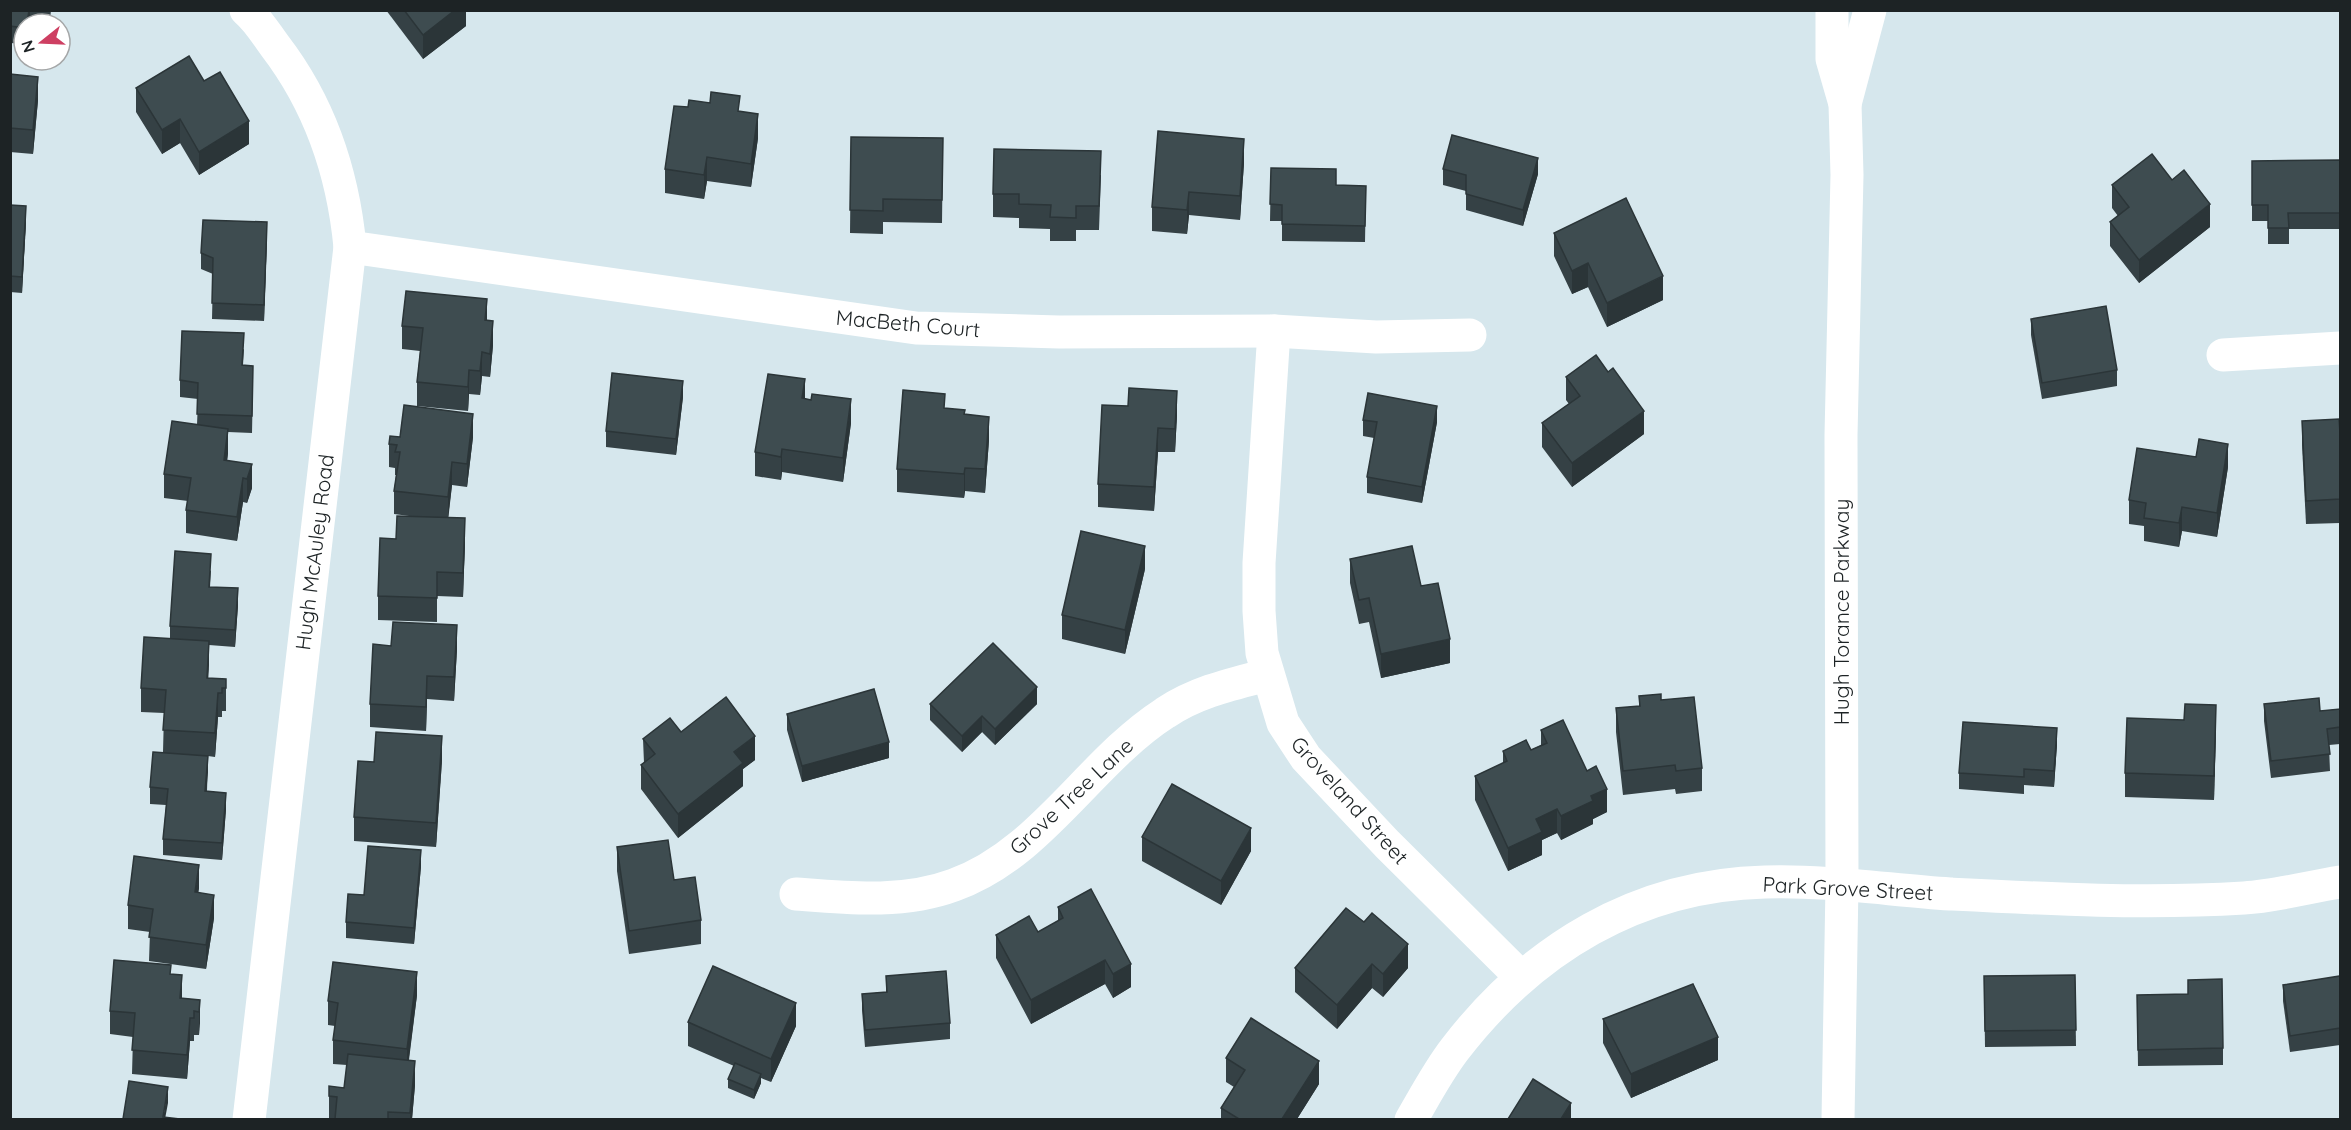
<svg xmlns="http://www.w3.org/2000/svg" width="2351" height="1130" viewBox="0 0 2351 1130" font-family="Quicksand,sans-serif">
	<style>
		.lines { fill: none; stroke-linecap: round; stroke-linejoin: round }
		.minor { stroke: #fff; stroke-width: 33 }
		.wall { fill: #354145 }
		.shaded-wall { fill: #2b3538 }
		.building { fill: #3e4c50; stroke: #2b3538; stroke-width: 1.5 }
		.labels { text-anchor: middle; dominant-baseline: central; stroke-width: 6; stroke-linejoin: round; paint-order: stroke }
		.street-label { font-size: 21px; fill: #1d2325; stroke: #fff }
	</style>
	<rect width="100%" height="100%" fill="#d6e7ed"/>
	<g class="lines">
		<g class="minor">
			<path d="M246,10C258,20 266,34 275,46C321,106 343,173 350,247L249,1120"/>
			<path d="M1832,10V59L1845,104L1847,175L1841,435L1842,884L1838,1120"/>
			<path d="M1845,104L1870,10"/>
			<path d="M350,247L916,328L1059,332L1274,331L1376,337L1470,335"/>
			<path d="M1274,331L1259,563V611L1262,653L1283,723L1306,758L1387,844L1521,977"/>
			<path d="M2223,355L2340,348"/>
			<path d="M796,894C848,898 903,904 954,885C1041,854 1089,762 1165,713C1196,692 1232,684 1267,675"/>
			<path d="M1411,1120C1425,1096 1438,1071 1455,1049C1532,949 1637,885 1765,882C1827,880 1889,890 1950,894C2049,899 2146,904 2244,898C2276,896 2309,887 2340,882"/>
		</g>
	</g>
	<g class="wall">
		<path d="M10,10H51L50,20L30,18L24,24V44L10,43Z"/>
		<path d="M386,10H466V26L423,59Z"/>
		<path d="M10,74L38,100L33,154L10,152Z"/>
		<path d="M204,81L249,144L199,175L180,143L162,154L136,112V88Z"/>
		<path d="M740,111L758,138L751,187L707,181L704,199L665,193V169Z"/>
		<path d="M851,137L943,138L942,223L883,222V234L850,233Z"/>
		<path d="M2340,160V229H2289V244H2268V221H2252V161Z"/>
		<path d="M1244,163L1240,220L1189,215L1187,234L1152,231V207Z"/>
		<path d="M1271,168L1336,185L1366,186L1365,242L1282,241V221H1270Z"/>
		<path d="M1443,169L1538,174L1523,226L1466,210V191L1443,185Z"/>
		<path d="M1101,175L1099,230H1076V241H1050V229L1019,228V218L993,217V194Z"/>
		<path d="M2112,185L2210,227L2139,283L2110,246V222L2118,216L2112,208Z"/>
		<path d="M10,205L26,222L22,293L10,292Z"/>
		<path d="M1554,233L1663,300L1607,327L1588,287L1572,294L1554,256Z"/>
		<path d="M267,238L264,321L212,319L213,274L201,269V253Z"/>
		<path d="M2031,319L2117,370V386L2042,399L2031,335Z"/>
		<path d="M487,320L493,345L490,377L482,376L480,395L469,394L468,411L417,406V382L420,351L402,349V326Z"/>
		<path d="M244,349L243,365L253,382L252,433L228,432V453L227,461L252,464V488L247,503L243,502L237,541L186,533V510L188,501L164,498V474L197,425L198,399L180,397V380Z"/>
		<path d="M1608,372L1644,434L1572,487L1542,447V423L1569,404L1566,400V377Z"/>
		<path d="M683,397L676,455L606,447V431Z"/>
		<path d="M805,399L851,423L843,482L782,472L781,480L755,476V452Z"/>
		<path d="M1128,406L1177,415L1175,452H1158L1154,511L1098,507V484Z"/>
		<path d="M945,408L965,414L989,440L985,493L965,491L964,498L897,492V469Z"/>
		<path d="M1363,420L1437,422L1422,503L1367,493V477L1374,438L1363,436Z"/>
		<path d="M2302,421L2340,433V523L2306,524L2302,445Z"/>
		<path d="M400,437H473L467,487L452,485L448,517L465,542L463,597L437,596V622L378,620V596L396,539L409,516L394,514V491L396,475H395V468L389,467V444Z"/>
		<path d="M2228,467L2217,537L2182,531L2179,547L2144,541V526L2129,524V500Z"/>
		<path d="M1350,559L1421,586L1450,663L1381,678L1369,622L1359,624L1350,583Z"/>
		<path d="M1145,569L1125,654L1062,639V615Z"/>
		<path d="M211,570L210,587L238,605L235,647L209,645L208,678L226,679V711H222V717H218L215,757L208,756L207,791L226,809L222,860L163,855V839L166,805L150,804V787L163,752L164,713L141,712V688L170,639V626Z"/>
		<path d="M457,649L454,701L427,699L426,731L370,727V704Z"/>
		<path d="M1639,696L1661,700L1702,768V791L1676,794L1675,789L1623,795L1616,732V708L1639,706Z"/>
		<path d="M930,704H1037L995,745L982,732L962,752L930,720Z"/>
		<path d="M2264,704L2320,711L2340,709V744L2329,745L2330,771L2271,778L2264,721Z"/>
		<path d="M787,714L889,758L802,782L787,730Z"/>
		<path d="M2216,728L2214,800L2125,797V773Z"/>
		<path d="M1541,730L1607,812L1593,819V824L1561,840L1557,833L1542,840V855L1508,871L1475,800V776L1503,763V751L1531,750L1541,745Z"/>
		<path d="M681,732L755,760L743,769V786L678,838L641,789V765L644,763L643,739Z"/>
		<path d="M2057,744L2054,787L2024,785V794L1959,789V773Z"/>
		<path d="M442,760L436,847L354,841V817L374,762Z"/>
		<path d="M1142,837L1251,851L1221,905L1142,861Z"/>
		<path d="M617,847L674,880L701,920V944L629,954L617,871Z"/>
		<path d="M421,866L414,944L346,938V922Z"/>
		<path d="M199,888L198,892L214,918L206,969L149,961L150,932L128,929V905Z"/>
		<path d="M1058,907L1131,987L1113,998L1105,984L1031,1024L996,958V935L1038,932L1058,921Z"/>
		<path d="M1346,908L1408,968L1383,997L1372,988L1337,1029L1295,992V968Z"/>
		<path d="M171,974L182,998L200,1000L199,1035H194V1041H190L187,1079L132,1074L133,1037L110,1034V1011Z"/>
		<path d="M2075,975L2076,1046L1985,1047L1984,976Z"/>
		<path d="M886,976L950,1023V1039L865,1047L862,1010V994L886,992Z"/>
		<path d="M2340,976V1045L2290,1052L2283,1001V985Z"/>
		<path d="M2188,980L2223,1048V1065L2138,1066L2137,995L2188,994Z"/>
		<path d="M417,995L409,1060L415,1085L412,1119H329V1096L344,1088L347,1065L333,1064V1040L335,1026L328,1025V1001Z"/>
		<path d="M1603,1019L1718,1060L1631,1098L1603,1043Z"/>
		<path d="M688,1022L796,1026L771,1082L761,1078V1083L754,1099L728,1088V1079L734,1066L688,1046Z"/>
		<path d="M1226,1058L1319,1084L1297,1119H1221V1108L1234,1087L1226,1082Z"/>
	</g>
	<g class="shaded-wall">
		<path d="M29,10H30V18L29,24H27Z"/>
		<path d="M455,10H466V26L423,59V35Z"/>
		<path d="M38,77V100L33,154V130Z"/>
		<path d="M758,114V138L751,187V164Z"/>
		<path d="M180,119V143L162,154V130Z"/>
		<path d="M249,121V144L199,175V152Z"/>
		<path d="M1244,139V163L1240,220V196Z"/>
		<path d="M707,157V181L704,199V175Z"/>
		<path d="M1538,158V174L1523,226V210Z"/>
		<path d="M1189,192V215L1187,234V210Z"/>
		<path d="M2210,204V227L2139,283V260Z"/>
		<path d="M26,206V222L22,293V277Z"/>
		<path d="M267,222V238L264,321V305Z"/>
		<path d="M1588,263V287L1572,294V271Z"/>
		<path d="M1663,276V300L1607,327V303Z"/>
		<path d="M487,299V323L485,320Z"/>
		<path d="M493,321V345L490,377V354Z"/>
		<path d="M482,352V376L480,395V371Z"/>
		<path d="M469,370V394L468,411V387Z"/>
		<path d="M805,379V403L802,398Z"/>
		<path d="M683,381V397L676,455V439Z"/>
		<path d="M1177,391V415L1175,452V429Z"/>
		<path d="M851,399V423L843,482V458Z"/>
		<path d="M1437,406V422L1422,503V487Z"/>
		<path d="M1644,411V434L1572,487V463Z"/>
		<path d="M473,414V437L467,487V464Z"/>
		<path d="M989,417V440L985,493V469Z"/>
		<path d="M1158,428V452L1154,511V487Z"/>
		<path d="M228,429V453L224,484V460Z"/>
		<path d="M2228,444V467L2217,537V513Z"/>
		<path d="M782,449V472L781,480V457Z"/>
		<path d="M452,462V485L448,521V497Z"/>
		<path d="M252,464V488L247,503V479Z"/>
		<path d="M965,468V491L964,498V474Z"/>
		<path d="M243,478V502L237,541V517Z"/>
		<path d="M2182,507V531L2179,547V523Z"/>
		<path d="M465,518V542L463,597V573Z"/>
		<path d="M1145,546V569L1125,654V630Z"/>
		<path d="M238,588V605L235,647V630Z"/>
		<path d="M457,625V649L454,701V677Z"/>
		<path d="M1450,639V663L1381,678V654Z"/>
		<path d="M209,641V665L207,702V678Z"/>
		<path d="M427,676V699L426,731V707Z"/>
		<path d="M1037,687V704L995,745V729Z"/>
		<path d="M218,693V717L215,757V733Z"/>
		<path d="M2216,705V728L2214,800V776Z"/>
		<path d="M982,716V732L962,752V736Z"/>
		<path d="M2057,728V744L2054,787V771Z"/>
		<path d="M442,736V760L436,847V823Z"/>
		<path d="M755,736V760L743,769V786L678,838V814L734,752Z"/>
		<path d="M889,742V758L802,782V766Z"/>
		<path d="M208,756V772L205,807V791Z"/>
		<path d="M1607,789V812L1593,819V824L1561,840V816L1591,796Z"/>
		<path d="M226,793V809L222,860V843Z"/>
		<path d="M1557,809V833L1542,840V855L1508,871V848L1536,819Z"/>
		<path d="M1251,828V851L1221,905V881Z"/>
		<path d="M421,850V866L414,944V928Z"/>
		<path d="M199,865V888L195,916V892Z"/>
		<path d="M214,895V918L206,969V945Z"/>
		<path d="M1408,944V968L1383,997V974Z"/>
		<path d="M1105,960V984L1031,1024V1000Z"/>
		<path d="M1131,964V987L1113,998V974Z"/>
		<path d="M1372,964V988L1337,1029V1005Z"/>
		<path d="M417,972V995L407,1072V1049Z"/>
		<path d="M182,975V998H180Z"/>
		<path d="M200,1000V1023L199,1035V1012Z"/>
		<path d="M796,1003V1026L771,1082V1059Z"/>
		<path d="M190,1018V1041L187,1079V1055Z"/>
		<path d="M1718,1037V1060L1631,1098V1074Z"/>
		<path d="M415,1061V1085L412,1119H410Z"/>
		<path d="M1319,1061V1084L1297,1119H1282Z"/>
		<path d="M761,1074V1083L754,1099V1090Z"/>
		<path d="M168,1087V1103L165,1119H163Z"/>
		<path d="M1571,1103V1119H1561Z"/>
	</g>
	<g class="building">
		<path d="M10,10H29L27,24H24V28L10,26Z"/>
		<path d="M404,10H455L423,35Z"/>
		<path d="M189,56L204,81L220,72L249,121L199,152L180,119L162,130L136,88Z"/>
		<path d="M10,74L38,77L33,130L10,128Z"/>
		<path d="M711,92L740,96L738,111L758,114L751,164L707,157L704,175L665,169L674,106L688,107L689,100L710,103Z"/>
		<path d="M1158,131L1244,139L1240,196L1189,192L1187,210L1152,207Z"/>
		<path d="M1452,135L1538,158L1523,210L1466,194V175L1443,169Z"/>
		<path d="M851,137L943,138L942,200L883,199V211L850,210Z"/>
		<path d="M994,149L1101,151L1099,206H1076V218L1050,217L1051,205L1019,204V194H993Z"/>
		<path d="M2152,154L2172,180L2184,170L2210,204L2139,260L2110,222L2129,207L2112,185Z"/>
		<path d="M2340,160V213H2288L2289,228H2268V205H2252V161Z"/>
		<path d="M1271,168L1336,169V185L1366,186L1365,226L1282,224V205L1270,204Z"/>
		<path d="M1626,198L1663,276L1607,303L1588,263L1572,271L1554,233Z"/>
		<path d="M10,205L26,206L22,277L10,276Z"/>
		<path d="M203,220L267,222L264,305L212,303L213,258L201,253Z"/>
		<path d="M406,291L487,299L485,320L493,321L490,354L482,352L480,371L469,370L468,387L417,382L423,328L402,326Z"/>
		<path d="M2106,306L2117,370L2042,383L2031,319Z"/>
		<path d="M182,331L244,333L242,365L253,366L252,416L197,414L198,383L180,380Z"/>
		<path d="M1596,355L1608,372L1613,368L1644,411L1572,463L1542,423L1580,396L1566,377Z"/>
		<path d="M612,373L683,381L676,439L606,431Z"/>
		<path d="M768,374L805,379L802,398L811,400L812,394L851,399L843,458L782,449L781,457L755,452Z"/>
		<path d="M1129,388L1177,391L1175,429L1158,428L1154,487L1098,484L1102,405L1128,406Z"/>
		<path d="M903,390L945,394L944,408L965,410L964,414L989,417L985,469L965,468L964,474L897,469Z"/>
		<path d="M1368,393L1437,406L1422,487L1367,477L1377,422L1363,420Z"/>
		<path d="M404,405L473,414L467,464L452,462L448,497L394,491L400,452H395L397,445L389,444L390,436L400,437Z"/>
		<path d="M2339,419L2340,433V499L2306,501L2302,421Z"/>
		<path d="M172,421L228,429L224,460L252,464L247,479L243,478L237,517L186,510L191,478L164,474Z"/>
		<path d="M2199,439L2228,444L2217,513L2182,507L2179,523L2144,518L2146,503L2129,500L2137,448L2196,457Z"/>
		<path d="M397,516L465,518L463,573L437,572V598L378,596L380,538L396,539Z"/>
		<path d="M1081,531L1145,546L1125,630L1062,615Z"/>
		<path d="M1412,546L1421,586L1438,583L1450,639L1381,654L1369,598L1359,600L1350,559Z"/>
		<path d="M175,551L211,554L209,587L238,588L235,630L170,626Z"/>
		<path d="M393,622L457,625L454,677L427,676L426,707L370,704L373,644L391,646Z"/>
		<path d="M144,637L209,641L207,678L226,679V688H222V693H218L215,733L163,730L166,690L141,688Z"/>
		<path d="M993,643L1037,687L995,729L982,716L962,736L930,704Z"/>
		<path d="M874,689L889,742L802,766L787,714Z"/>
		<path d="M1661,694V700L1694,697L1702,768L1676,771L1675,765L1623,771L1616,708L1640,706L1639,696Z"/>
		<path d="M726,697L755,736L734,752L743,763L678,814L641,765L655,754L643,739L670,718L681,732Z"/>
		<path d="M2319,698L2320,711L2340,709V727L2327,729L2330,754L2271,761L2264,704Z"/>
		<path d="M2185,704L2216,705L2214,776L2125,773L2127,718L2184,720Z"/>
		<path d="M1563,720L1587,771L1596,766L1607,789L1591,796L1593,801L1561,816L1557,809L1536,819L1542,832L1508,848L1475,776L1507,761L1503,751L1526,740L1531,750L1547,743L1541,730Z"/>
		<path d="M1963,722L2057,728L2054,771L2024,769V777L1959,773Z"/>
		<path d="M376,732L442,736L436,823L354,817L358,761L374,762Z"/>
		<path d="M153,752L208,756L205,791L226,793L222,843L163,839L168,789L150,787Z"/>
		<path d="M1172,784L1251,828L1221,881L1142,837Z"/>
		<path d="M668,840L674,880L695,877L701,920L629,931L617,847Z"/>
		<path d="M368,846L421,850L414,928L346,922L348,894L364,895Z"/>
		<path d="M134,856L199,865L195,892L214,895L206,945L149,937L153,909L128,905Z"/>
		<path d="M1091,889L1131,964L1113,974L1105,960L1031,1000L996,935L1029,916L1038,932L1063,918L1058,907Z"/>
		<path d="M1346,908L1364,922L1372,913L1408,944L1383,974L1372,964L1337,1005L1295,968Z"/>
		<path d="M114,960L171,965L170,974L182,975L180,998L200,1000L199,1012L194,1011V1018H190L187,1055L132,1050L135,1013L110,1011Z"/>
		<path d="M333,962L417,972L407,1049L333,1040L338,1003L328,1001Z"/>
		<path d="M713,966L796,1003L771,1059L688,1022Z"/>
		<path d="M946,971L950,1023L865,1030L862,994L887,992L886,976Z"/>
		<path d="M2075,975L2076,1030L1985,1031L1984,976Z"/>
		<path d="M2340,976V1028L2290,1036L2283,985Z"/>
		<path d="M2222,979L2223,1048L2138,1050L2137,995L2188,994V980Z"/>
		<path d="M1693,984L1718,1037L1631,1074L1603,1019Z"/>
		<path d="M1251,1018L1319,1061L1282,1119H1239L1221,1108L1245,1070L1226,1058Z"/>
		<path d="M348,1054L415,1061L410,1113L388,1112V1119H335L337,1097L329,1096V1086L344,1088Z"/>
		<path d="M735,1063L761,1074L754,1090L728,1079Z"/>
		<path d="M1533,1079L1571,1103L1561,1119H1508Z"/>
		<path d="M129,1081L168,1087L163,1117L180,1119H123Z"/>
	</g>
	<g class="labels">
		<g class="street-label">
			<text transform="translate(908 323) rotate(5)">MacBeth Court</text>
			<text transform="translate(314 552) rotate(-83)">Hugh McAuley Road</text>
			<text transform="translate(1841 612) rotate(-90)">Hugh Torance Parkway</text>
			<text transform="translate(1071 796) rotate(-43)">Grove Tree Lane</text>
			<text transform="translate(1350 800) rotate(48)">Groveland Street</text>
			<text transform="translate(1848 888) rotate(3)">Park Grove Street</text>
		</g>
	</g>
	<rect width="2351" height="1130" fill="none" stroke="#1d2325" stroke-width="24"/>
	<g transform="translate(42 42) rotate(252)"><circle r="28" fill="#ffffff" stroke="#a5a7a8" stroke-width="1.5"/>
	<path d="M0-4.5L10 22L0 15L-10 22Z" fill="#ce3f62"/>
	<text y="-9" font-size="16" font-weight="bold" text-anchor="middle" fill="#1d2325">N</text>
	</g>
</svg>
